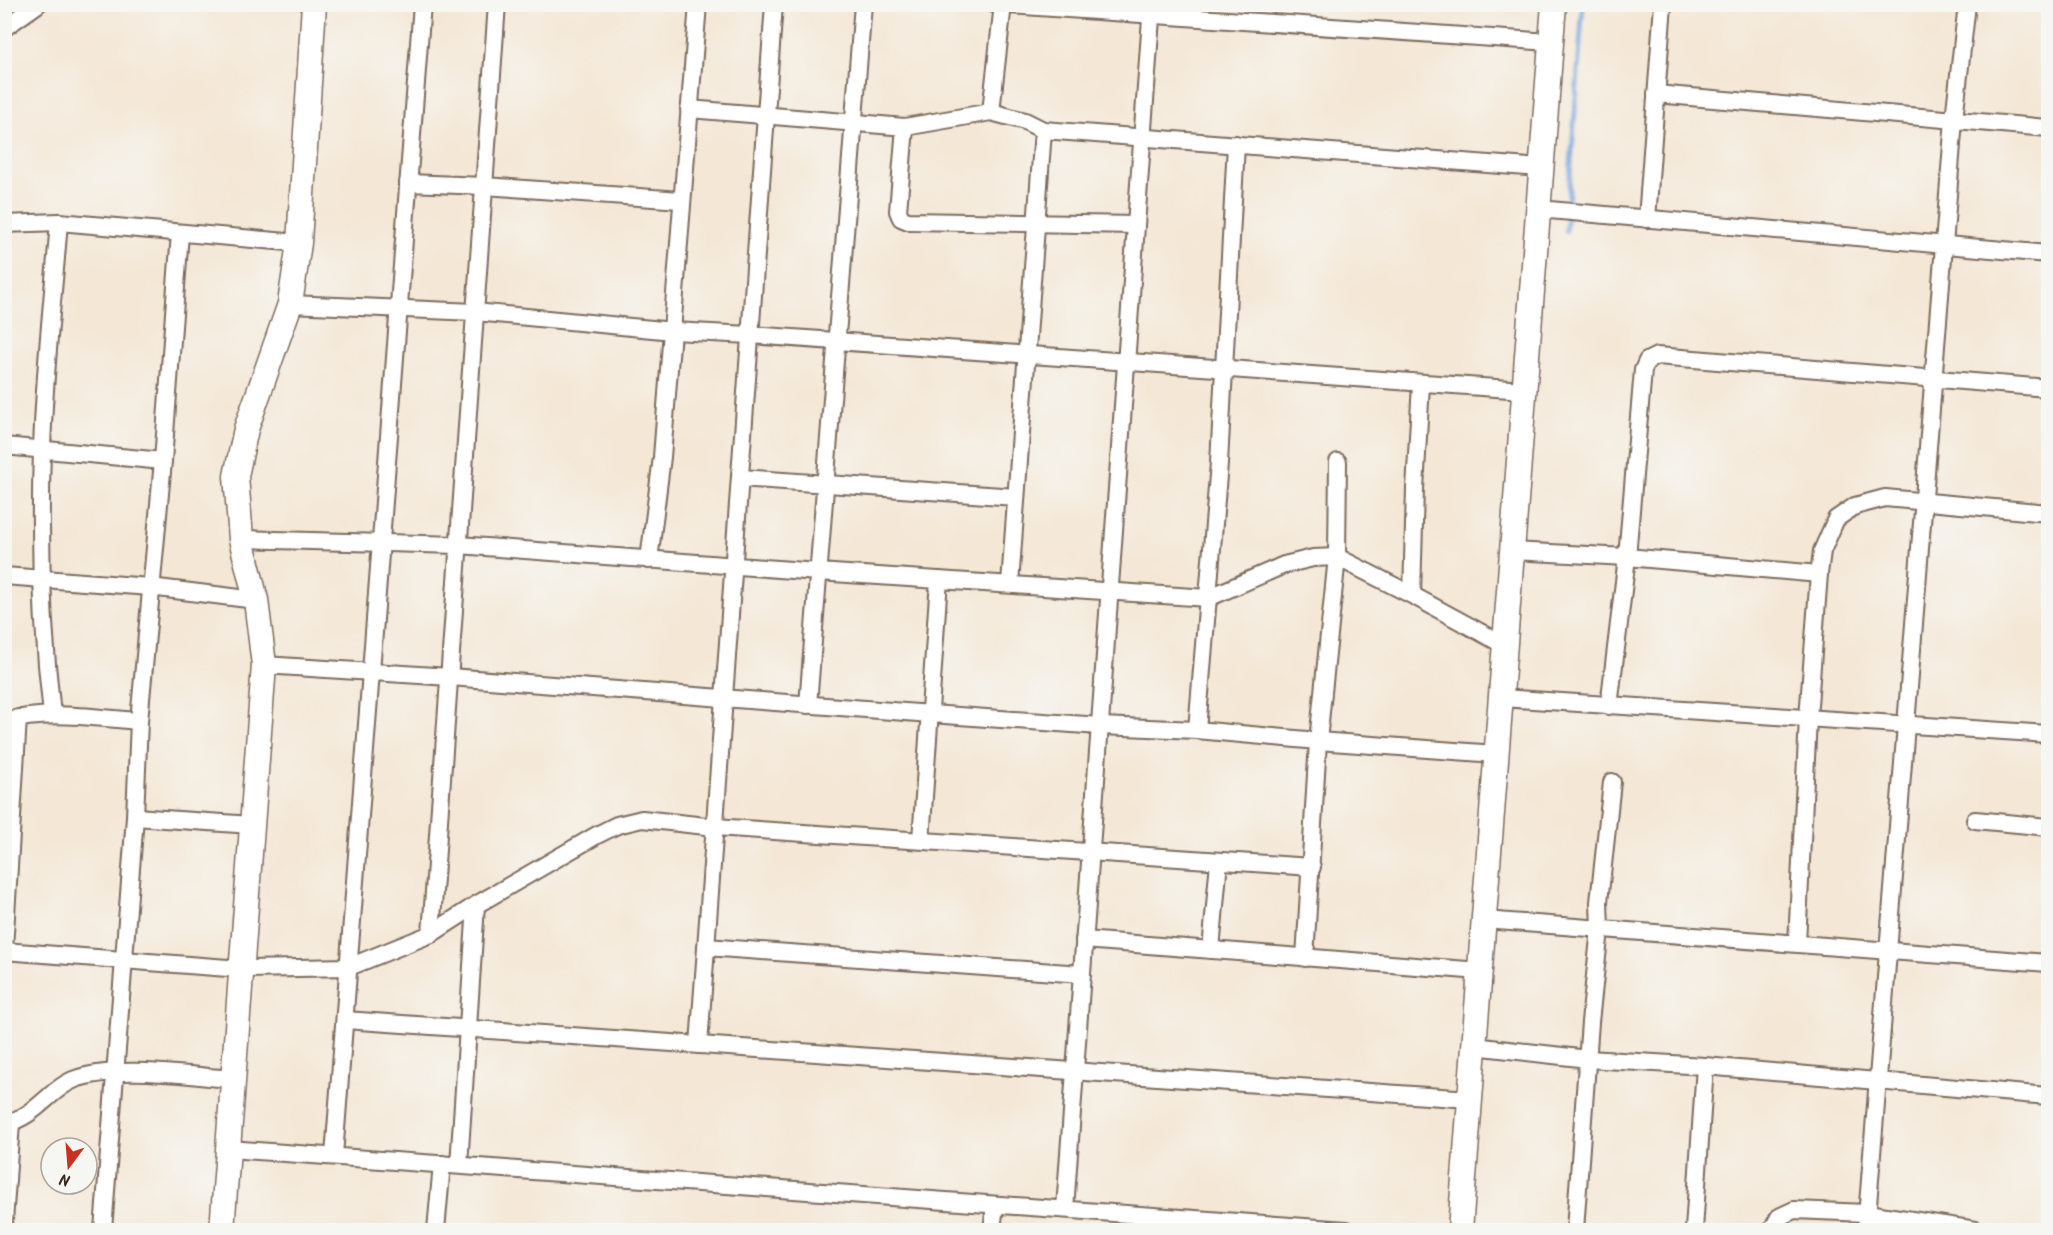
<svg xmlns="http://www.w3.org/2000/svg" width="2053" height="1235" viewBox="0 0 2053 1235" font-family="Kalam,sans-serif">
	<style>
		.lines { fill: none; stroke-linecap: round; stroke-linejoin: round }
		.stream { stroke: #6f9fd8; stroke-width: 5 }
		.street-casing { stroke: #7c6c5e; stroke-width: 20 }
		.secondary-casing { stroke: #7c6c5e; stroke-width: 27 }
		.street { stroke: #fff; stroke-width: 16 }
		.secondary { stroke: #fff; stroke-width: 24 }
	</style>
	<rect width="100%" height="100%" fill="#f6f6f2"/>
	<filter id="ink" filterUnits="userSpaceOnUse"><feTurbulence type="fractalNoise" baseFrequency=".0167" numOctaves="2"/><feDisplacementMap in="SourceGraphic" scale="12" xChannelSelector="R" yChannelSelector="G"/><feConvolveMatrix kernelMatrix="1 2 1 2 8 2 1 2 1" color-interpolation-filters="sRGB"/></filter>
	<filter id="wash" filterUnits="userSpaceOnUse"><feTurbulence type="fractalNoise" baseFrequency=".008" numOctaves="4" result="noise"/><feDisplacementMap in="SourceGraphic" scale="24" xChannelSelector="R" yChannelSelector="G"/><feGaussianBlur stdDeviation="1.35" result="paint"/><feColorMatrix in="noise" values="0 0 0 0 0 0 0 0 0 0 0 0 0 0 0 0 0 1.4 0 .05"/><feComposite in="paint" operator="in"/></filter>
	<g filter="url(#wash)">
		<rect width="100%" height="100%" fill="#f4e7d5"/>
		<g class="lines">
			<path class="stream" d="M1566,231L1583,4"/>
		</g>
	</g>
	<g filter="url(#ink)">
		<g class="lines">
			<defs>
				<g id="street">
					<path d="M994,4L1551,42"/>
					<path d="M4,28L38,4"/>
					<path d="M1656,94L2048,128"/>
					<path d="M689,109L905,127L991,112L1025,121L1043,130L1541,168"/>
					<path d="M991,112L1003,4"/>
					<path d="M905,127L898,211L901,218L908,221L1136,225"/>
					<path d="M408,183L484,186L681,200"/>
					<path d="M1538,209L2048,254"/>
					<path d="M1647,219L1663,4"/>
					<path d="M4,224L59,222L299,243"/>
					<path d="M290,304L475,312L673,331L750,335L1524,390"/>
					<path d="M4,446L163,461"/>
					<path d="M740,478L1016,497"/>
					<path d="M241,539L459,545L818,572L1208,598L1284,565L1313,558L1337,557L1412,595L1504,645"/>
					<path d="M1512,551L1627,557L1819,574"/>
					<path d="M649,560L662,457L698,4"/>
					<path d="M4,576L150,587L256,600"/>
					<path d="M1010,584L1043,130"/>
					<path d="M1412,595L1415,489L1421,384"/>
					<path d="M264,665L450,677L931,714L1100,726L1197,730L1318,741L1496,754"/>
					<path d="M1501,698L2048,734"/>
					<path d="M808,705L863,4"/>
					<path d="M1609,706L1627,557L1643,370L1647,361L1657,356L2048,388"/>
					<path d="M52,715C42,628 39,538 42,450C44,374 53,298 59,222"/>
					<path d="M4,722C47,709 95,718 139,721"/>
					<path d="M1197,730L1219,463L1236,144"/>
					<path d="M135,817L252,825"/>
					<path d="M1975,820L2048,827"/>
					<path d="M921,840L939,580"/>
					<path d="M1484,920L2048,963"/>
					<path d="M431,934L497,4"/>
					<path d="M1084,940L1480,971"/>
					<path d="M1797,943L1808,718L1819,574L1822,551L1836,519L1855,506L1885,498L2048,513"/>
					<path d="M706,947L1082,974"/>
					<path d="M4,949L18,718"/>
					<path d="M1211,950L1219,861"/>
					<path d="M4,951L241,969L349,967L431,934L476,905L597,835L617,825L642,819L715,827L1312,867"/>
					<path d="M1305,958L1318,741L1337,557L1338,462"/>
					<path d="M345,1020L1470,1099"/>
					<path d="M699,1045L774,4"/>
					<path d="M1474,1046L1588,1059L1705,1066L2048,1096"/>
					<path d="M4,1124C36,1117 49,1090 73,1080C114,1064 189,1076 234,1079"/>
					<path d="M229,1149L1347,1230"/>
					<path d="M334,1156L422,4"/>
					<path d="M459,1165L476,905"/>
					<path d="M1065,1209L1152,4"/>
					<path d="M4,1222L11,1123"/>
					<path d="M103,1230L135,817L139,721L163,461L180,233"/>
					<path d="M436,1230L442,1164"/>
					<path d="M992,1230L995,1205"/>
					<path d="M1575,1230L1590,1022L1600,929L1599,902L1612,782"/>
					<path d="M1694,1230L1705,1066"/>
					<path d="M1772,1230L1779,1217L1794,1210L1867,1213L1976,1230"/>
					<path d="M1866,1230L1954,119L1967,4"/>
				</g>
				<g id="secondary">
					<path d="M222,1230L264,665L256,600L241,539L236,476L246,429L290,304L299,243L314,4"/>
					<path d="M1460,1230L1554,4"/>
				</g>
			</defs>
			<use href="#street" class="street-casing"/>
			<use href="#secondary" class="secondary-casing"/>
			<use href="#street" class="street"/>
			<use href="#secondary" class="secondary"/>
		</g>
	</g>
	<rect width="2053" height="1235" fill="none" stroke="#f6f6f2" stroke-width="24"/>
	<g transform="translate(69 1166) rotate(196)"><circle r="28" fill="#f6f6f2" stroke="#aba49d" stroke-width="1.5"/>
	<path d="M0-4.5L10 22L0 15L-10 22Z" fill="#c8321e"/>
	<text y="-9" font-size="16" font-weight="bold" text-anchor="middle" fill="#3b2a1e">N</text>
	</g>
</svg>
